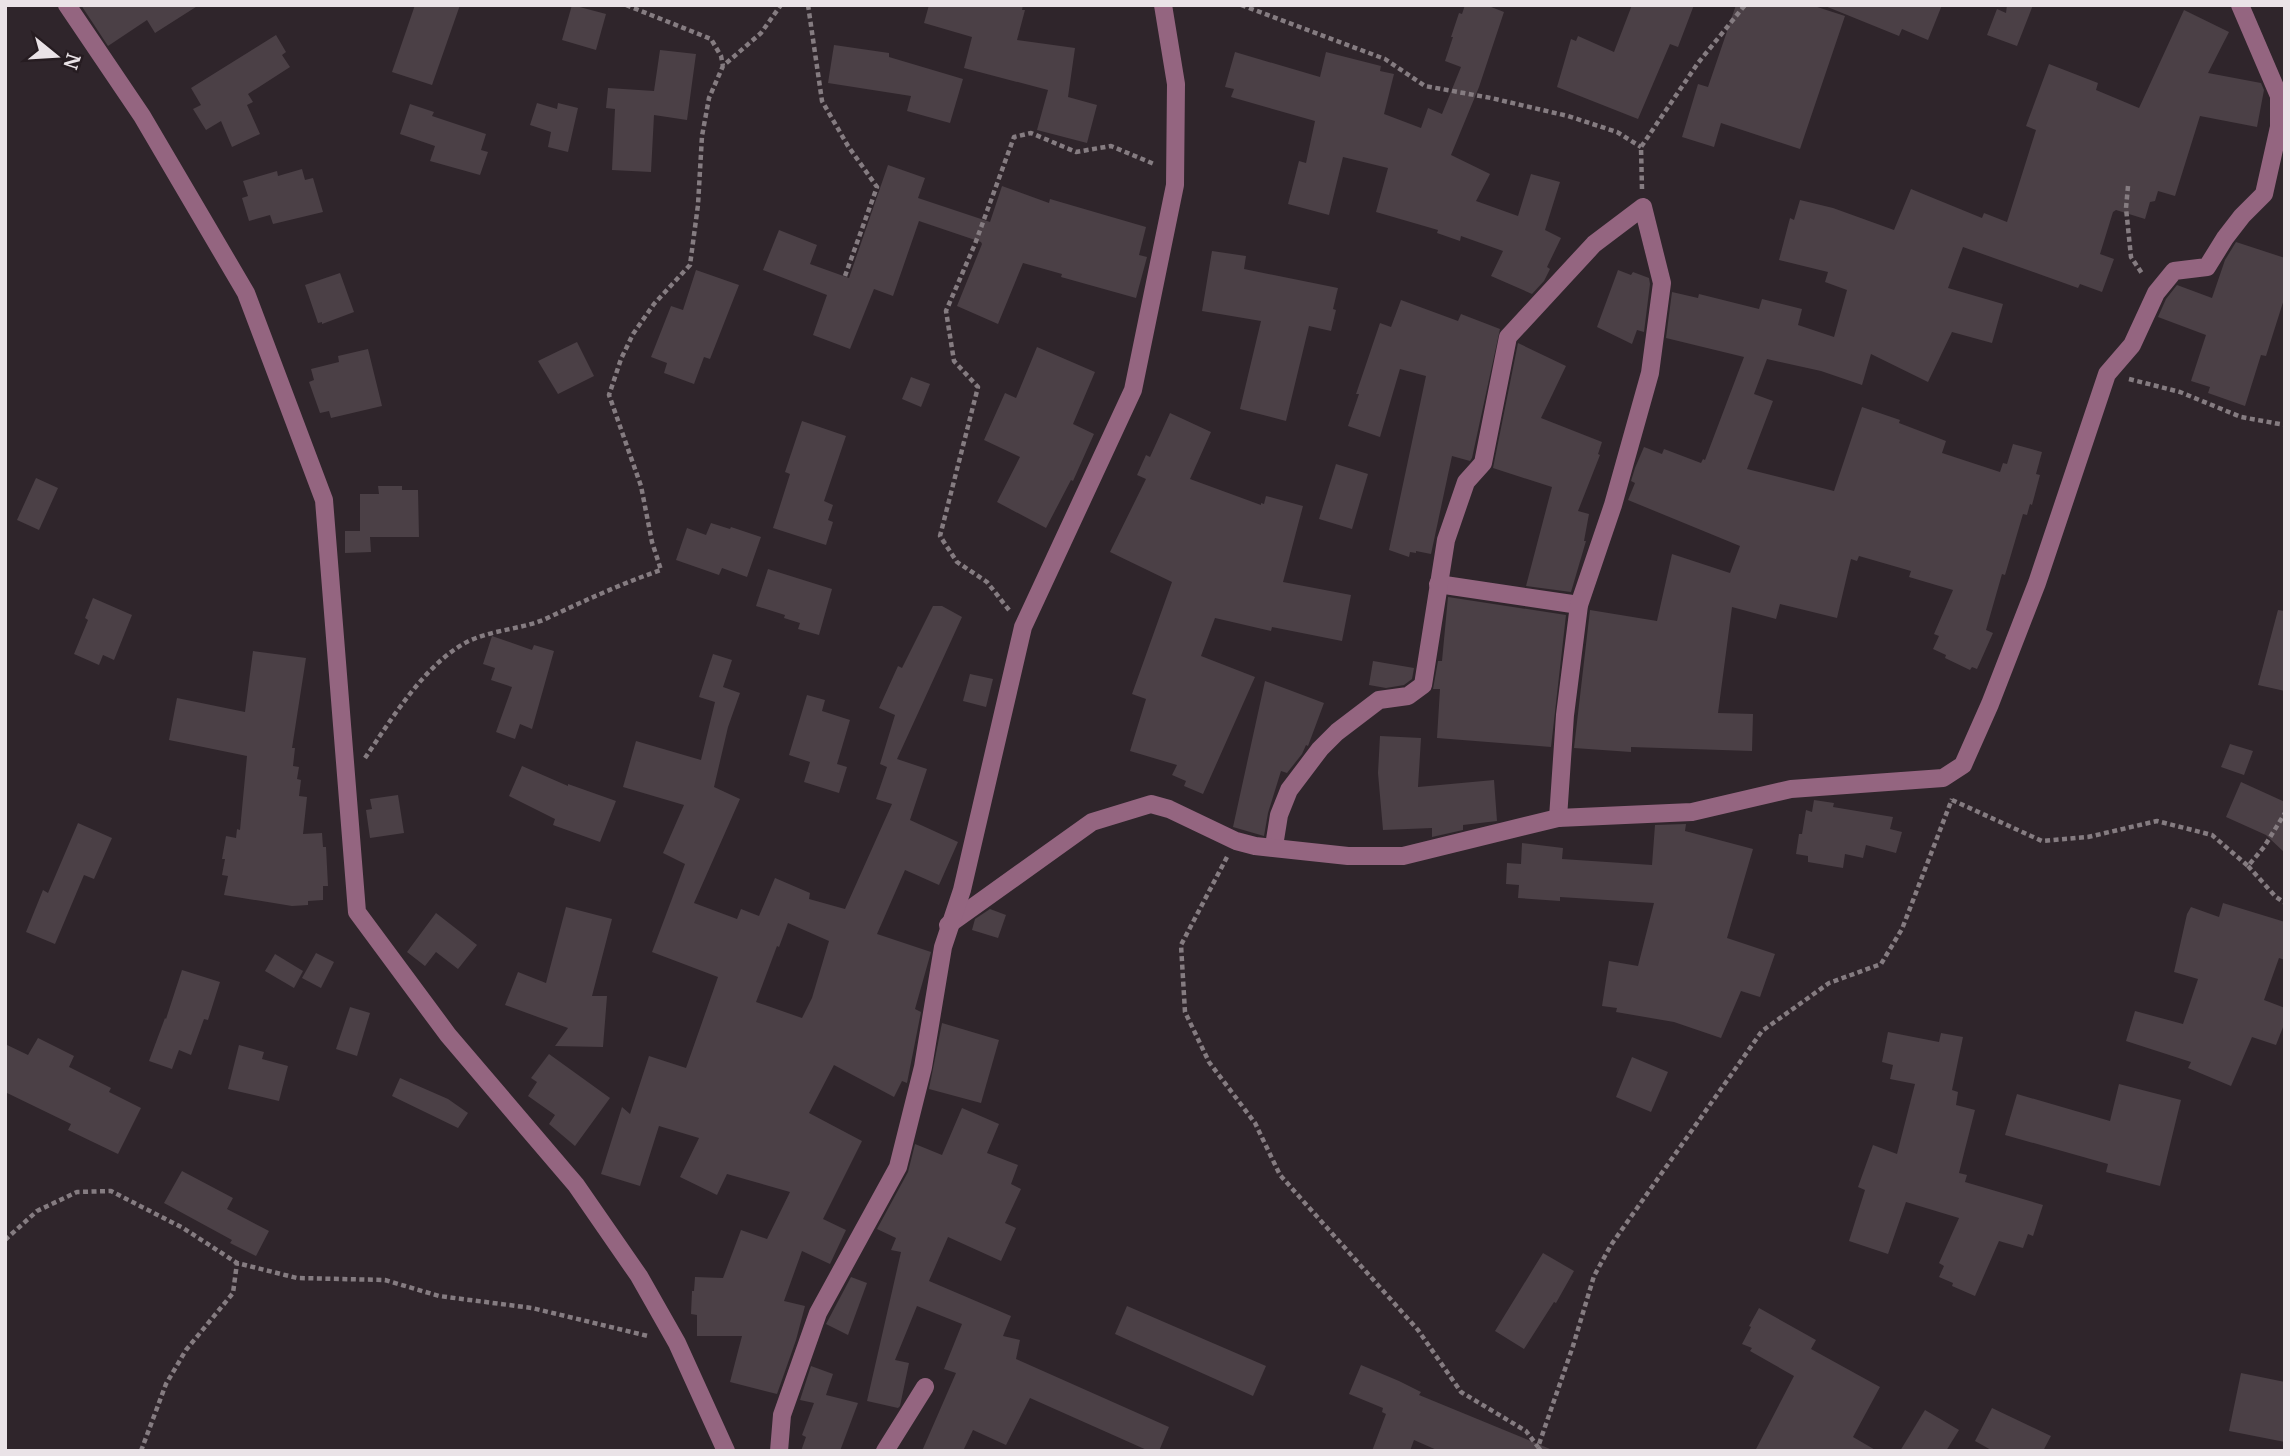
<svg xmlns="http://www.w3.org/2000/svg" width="2290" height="1456" viewBox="0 0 2290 1456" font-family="Merriweather,serif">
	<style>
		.building { fill: #4b4046; fill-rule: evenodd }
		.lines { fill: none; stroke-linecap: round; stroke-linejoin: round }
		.path { stroke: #857c81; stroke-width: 4.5; stroke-dasharray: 5 3.5; stroke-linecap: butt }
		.minor { stroke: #946580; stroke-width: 18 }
	</style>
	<rect width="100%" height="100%" fill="#2f252b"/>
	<g class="building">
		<path d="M81,5H199L155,33L147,20L108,46Z"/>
		<path d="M415,5H460L432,85L392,72Z"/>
		<path d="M572,5L606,14L596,50L562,40Z"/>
		<path d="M929,5H1023L1022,10H1025L1017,40L1075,48L1068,97L1097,105L1087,143L1037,130L1048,90L964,68L972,37L924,23Z"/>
		<path d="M1465,5H1486L1504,12L1479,87L1451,155L1490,174L1476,201L1518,216L1531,174L1560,182L1545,230L1561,238L1547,267L1550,269L1544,281L1532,294L1491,276L1503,251L1461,236L1460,241L1437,233L1438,230L1376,212L1388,168L1343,157L1329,215L1288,204L1299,161L1306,163L1315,121L1231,97L1234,89L1225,87L1235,52L1320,77L1326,52L1381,66L1380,71L1394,74L1384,114L1421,128L1428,108L1442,114L1461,67L1445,61L1453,37H1451L1459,13L1462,14Z"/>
		<path d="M1632,5H1694L1678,47L1670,44L1638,119L1557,87L1571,39L1576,41L1578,36L1614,52Z"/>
		<path d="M1736,5H1811L1845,16L1800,149L1721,123L1714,147L1682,137L1698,84L1708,87Z"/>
		<path d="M1942,5L1928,40L1902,29L1899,36L1825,6Z"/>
		<path d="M2007,5H2033L2017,46L1987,35L1997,9L2006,13Z"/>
		<path d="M2184,10L2229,32L2208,73L2261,83L2264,90L2257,127L2200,116L2175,196L2158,191L2155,201L2150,202L2145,219L2116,210L2113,212L2100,254L2114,259L2102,292L2080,284L2078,288L1963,247L1948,288L2003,304L1992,343L1952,332L1928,382L1871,354L1862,385L1821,371L1767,359L1754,394L1773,401L1747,469L1834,491L1862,407L1900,420L1899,423L1946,441L1942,453L2000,472L2003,463L2007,464L2013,444L2042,452L2036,474L2040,475L2032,505L2030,504L2027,515L2023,514L2005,575L2002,574L1986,630L1993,633L1977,669L1972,667L1970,670L1945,658L1946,655L1933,649L1939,636L1934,634L1953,590L1909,577L1911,571L1859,556L1857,561L1851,559L1837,618L1780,604L1776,619L1732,607L1718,713L1753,714L1752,751L1631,747V752L1574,748L1590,610L1657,621L1672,554L1730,573L1740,546L1628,500L1635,483L1631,481L1635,468L1644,447L1662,454L1664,449L1701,463L1703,459L1705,460L1744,357L1666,338L1672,292L1698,298L1699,294L1759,309L1762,299L1802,309L1798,325L1834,337L1847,290L1825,282L1828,272L1779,260L1790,218L1794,220L1800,200L1833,208L1894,230L1911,189L1982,218L1984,213L2007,222L2036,130L2026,126L2049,64L2098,83L2096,90L2139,108Z"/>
		<path d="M276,35L286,52L282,55L290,67L248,94L253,102L247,105L260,134L232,147L221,121L206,130L193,109L201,105L191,88Z"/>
		<path d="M834,45L889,53V57L963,79L950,123L907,111L911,96L828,83Z"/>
		<path d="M660,50L696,54L687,120L654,115L651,172L612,170L615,109L606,108L608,88L654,91Z"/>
		<path d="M537,103L557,109L558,103L578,108L568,152L548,147L551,132L530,125Z"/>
		<path d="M410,104L434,112L432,116L486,134L481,150L488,152L480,175L430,161L435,146L400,134Z"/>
		<path d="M888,165L925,178L918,198L990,222L1002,186L1049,203L1050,199L1146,227L1139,255L1147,257L1136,298L1061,277L1062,274L1023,263L998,324L957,306L982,244L981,242L919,221L893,296L874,289L850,349L813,335L827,295L763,270L779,230L817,245L810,264L849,278Z"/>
		<path d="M302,169L305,180L313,178L323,212L273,224L270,215L249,221L242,198L248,196L243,181L277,171L278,176Z"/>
		<path d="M2236,242L2285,258V296L2266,356L2261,355L2245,406L2208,393L2210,387L2191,381L2206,335L2158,317L2166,299L2177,285L2212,298L2225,260Z"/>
		<path d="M1212,251L1246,256L1244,269L1338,288L1333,309L1336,310L1331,331L1309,326L1286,421L1240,409L1261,321L1202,311Z"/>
		<path d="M696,270L739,285L710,359L704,357L694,384L664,373L667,363L651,357L671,306L683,310Z"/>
		<path d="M1618,270L1631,275L1633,272L1649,278L1650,284L1644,332L1637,330L1632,344L1597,327Z"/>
		<path d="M340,273L354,312L322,324V322L318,323L305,285Z"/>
		<path d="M1401,300L1458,321L1461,314L1500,329L1472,458L1470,461L1452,456L1431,554L1416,551V553L1410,552L1409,557L1389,550L1426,376L1400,369L1380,437L1348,426L1359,394H1356L1380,323L1391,327Z"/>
		<path d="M577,342L594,376L558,394L538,361Z"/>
		<path d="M1518,343L1566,366L1541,418L1602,442L1598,454L1600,455L1578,511L1589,514L1584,541H1586L1571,592L1526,586L1552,487L1493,468Z"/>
		<path d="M1037,347L1095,372L1073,424L1094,434L1073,481L1071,480L1046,528L997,502L1020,457L984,440L1005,393L1016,398Z"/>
		<path d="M368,349L382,406L331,418L329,411L320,413L309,382L314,380L311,369L339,362L338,356Z"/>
		<path d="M911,377L930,384L921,407L902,399Z"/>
		<path d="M1170,413L1211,432L1190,479L1261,505V503L1264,504L1266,496L1303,506L1283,582L1351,595L1342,641L1272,627L1271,631L1215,618L1201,656L1255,677L1203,794L1184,786L1186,781L1172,775L1177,765L1130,751L1146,699L1132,694L1172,582L1110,552L1146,479L1137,475L1146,455L1150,457Z"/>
		<path d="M802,421L846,436L824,501L833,505L828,520L833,522L826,545L773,528L790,474L785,472Z"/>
		<path d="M1336,464L1368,474L1352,529L1319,519Z"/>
		<path d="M36,478L58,488L39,530L17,520Z"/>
		<path d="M378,486H402V490H418L419,537H370L371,552L345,553V531H360V494H379Z"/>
		<path d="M711,523L730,529L731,527L761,537L747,577L722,568L719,575L676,560L687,528L706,535Z"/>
		<path d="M768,569L832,589L819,635L798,629L800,623L784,618L785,615L756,606Z"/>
		<path d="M1448,597L1566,615L1551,747L1437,738L1440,689H1433L1438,661H1442Z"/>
		<path d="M93,598L132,615L114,660L103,655L99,665L74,654L88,620L85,618Z"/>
		<path d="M933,606H942L962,617L897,759L927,769L910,820L958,842L939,885L905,870L877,934L931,952L915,1009L921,1012L907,1083L902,1081L894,1097L834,1065L809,1113L862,1141L823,1219L846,1230L830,1264L802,1251L784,1301L805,1306L796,1340L777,1394L730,1382L742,1336H697V1315L691,1314L692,1291H694L695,1277L723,1278L741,1230L767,1239L790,1192L727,1174L717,1195L680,1177L699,1138L659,1126L640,1186L601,1174L622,1107L630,1114L649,1056L686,1068L718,977L652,952L685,864L663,853L684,805L623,787L636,741L701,760L715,702L699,697L713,654L732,660L723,687L740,693L728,727L714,787L740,799L694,903L737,919L741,909L759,916L775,878L810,893L809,899L845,909L892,804L876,799L887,767L880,764L895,715L879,708L898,666L902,668ZM788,923L829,941L812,998L802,1018L756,1002L777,946L779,947Z"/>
		<path d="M2278,610L2285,611V691L2258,685Z"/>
		<path d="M492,636L532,650L534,645L554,651L532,729L520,724L515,739L496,732L512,687L491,680L495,668L483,664Z"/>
		<path d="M253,651L306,658L292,748H295L293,766L299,767L297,779L301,780L299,796L307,797L303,834L322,833L323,847H326L328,886H323V900L308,901V905L292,906L224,895L228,876L222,875L225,859H222L226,836L236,838L237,829L240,830L247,756L169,740L177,698L245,712Z"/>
		<path d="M1373,661L1414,668L1412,679L1404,685L1386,688L1369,685Z"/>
		<path d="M970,674L993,679L986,707L963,701Z"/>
		<path d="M1265,681L1324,703L1308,746L1306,745L1302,754L1287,773L1281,771L1268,813L1264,836L1233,827Z"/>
		<path d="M807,695L825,700L822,711L850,720L837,764L847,767L839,793L804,782L810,762L789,755Z"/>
		<path d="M1380,736L1421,738L1418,787L1494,780L1497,821L1463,825V830L1432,837V828L1383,830L1378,773Z"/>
		<path d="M2230,744L2253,751L2244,775L2221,767Z"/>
		<path d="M522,766L568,786V784L616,801L600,842L553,825L555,819L509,796Z"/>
		<path d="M2241,782L2285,802V853L2266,835L2226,817Z"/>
		<path d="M398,795L404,833L370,838L366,810L372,809L370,799Z"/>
		<path d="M1814,800L1834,803L1833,807L1893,817L1890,829L1902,832L1896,853L1866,845L1863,858L1845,854L1843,868L1808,862V856L1796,854L1799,834H1802L1806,810L1812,812Z"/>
		<path d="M78,823L112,838L94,879L84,875L55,944L26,932L43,890L48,893Z"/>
		<path d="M1686,824L1685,831L1753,849L1727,938L1775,954L1760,997L1741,991L1721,1038L1674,1022L1616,1012L1617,1008L1602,1006L1609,961L1638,966L1654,903L1560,897V901L1518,898L1519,885L1506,884L1507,863L1521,864L1522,843L1563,848L1562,859L1652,865L1655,825Z"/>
		<path d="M2223,903L2285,922V960L2279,958L2264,1000L2285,1008V1022L2276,1045L2252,1037L2231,1086L2188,1068L2191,1062L2126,1041L2135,1011L2183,1024L2198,979L2174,972L2187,914L2191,907L2219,917Z"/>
		<path d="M566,907L612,919L592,996H607L603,1047L555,1046L568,1028L505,1005L518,972L546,983Z"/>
		<path d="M990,909L1006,915L998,938L972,930L975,919Z"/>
		<path d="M436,913L477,945L458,969L436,952L425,966L407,952Z"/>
		<path d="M316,953L334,962L321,988L302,978Z"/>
		<path d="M275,954L303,971L294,988L265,971Z"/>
		<path d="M182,970L220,982L208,1020L204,1019L191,1055L179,1050L172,1069L149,1061L165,1018L166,1019Z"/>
		<path d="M350,1007L370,1013L357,1056L336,1049Z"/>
		<path d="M942,1023L999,1040L981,1103L929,1089Z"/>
		<path d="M1888,1032L1939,1042L1941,1033L1963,1037L1952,1090L1958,1092L1956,1105L1975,1110L1959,1173L1967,1175L1965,1182L2043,1205L2033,1236L2028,1234L2023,1248L1999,1241L1975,1296L1952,1286L1953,1283L1939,1277L1944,1266L1939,1263L1959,1218L1906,1202L1888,1254L1849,1241L1865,1190L1858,1187L1873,1145L1897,1154L1915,1084L1890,1079L1893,1065L1882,1062Z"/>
		<path d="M38,1038L74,1056L69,1067L111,1088L109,1092L141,1108L118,1154L68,1130L71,1124L5,1092V1044L28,1055Z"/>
		<path d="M239,1045L264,1052L262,1059L288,1066L279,1101L228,1089Z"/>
		<path d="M549,1054L610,1098L575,1146L549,1124L555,1115L528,1096L537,1082L531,1078Z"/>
		<path d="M1632,1057L1668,1072L1651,1112L1616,1097Z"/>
		<path d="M400,1078L448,1099L468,1113L458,1128L392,1096Z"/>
		<path d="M2119,1084L2181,1100L2160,1186L2106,1172L2108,1164L2005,1135L2017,1094L2110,1121Z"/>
		<path d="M962,1108L999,1124L987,1153L1018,1165L1011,1184L1021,1189L1005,1223L1016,1228L1001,1261L948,1237L929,1281L1011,1316L1003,1336L1020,1340L1016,1359L1169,1427L1159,1451H1149L1030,1398L1006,1445L973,1430L963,1451H922L956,1373L944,1369L962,1324L917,1306L895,1360L909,1363L900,1406L898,1408L867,1401L901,1252L891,1250L896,1238L877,1229L908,1172L915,1144L942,1155Z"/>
		<path d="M182,1171L233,1198L227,1209L269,1231L256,1256L230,1243L232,1240L164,1203Z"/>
		<path d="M1543,1253L1574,1271L1556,1303L1554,1302L1524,1349L1495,1331Z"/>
		<path d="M851,1277L867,1283L848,1335L826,1324Z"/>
		<path d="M1127,1306L1266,1366L1253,1396L1115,1334Z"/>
		<path d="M1759,1308L1816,1340L1811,1349L1880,1387L1853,1437L1877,1451H1755L1794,1376L1750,1351L1752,1348L1742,1344L1751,1327L1749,1326Z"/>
		<path d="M1361,1365L1399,1381L1421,1392L1419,1395L1555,1451H1439L1414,1440L1410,1451H1372L1386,1414L1382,1412L1383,1408L1349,1394Z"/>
		<path d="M811,1366L833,1374L826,1395L858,1403L840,1451H801L806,1437L802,1435L814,1403L800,1400Z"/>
		<path d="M2241,1373L2285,1382V1442L2229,1431Z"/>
		<path d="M1992,1408L2051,1436L2043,1451H1993L1975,1441Z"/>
		<path d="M1925,1410L1959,1430L1946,1451H1900Z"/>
	</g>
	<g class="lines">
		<g class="path">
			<path d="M626,5L711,39L721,56L723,66"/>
			<path d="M808,5L822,101L848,146L877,187L845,276"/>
			<path d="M1241,5L1385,59L1425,86L1491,98L1568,116L1617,132L1641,147"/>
			<path d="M2128,186L2126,208L2131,257L2143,275"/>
			<path d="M1642,189L1641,147L1698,63L1745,5"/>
			<path d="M2129,379L2180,392L2241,417L2285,425"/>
			<path d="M1009,610L987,582L957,562L940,536L978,387L954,361L946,311L975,244L1014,137L1031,133L1076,152L1111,146L1154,164"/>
			<path d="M365,758C391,720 427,660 471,640C494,630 520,629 543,620C582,602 620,584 661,570L652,542L641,486L609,395L621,359L633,334L654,304L690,265L698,205L702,136L709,98L723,66L761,33L781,5"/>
			<path d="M1952,800L2042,841L2088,837L2157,821L2212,835L2248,866L2264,847L2285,813"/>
			<path d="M1227,857L1181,945L1185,1012L1209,1062L1255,1123L1280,1175L1418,1330L1461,1392L1526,1431L1538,1447"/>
			<path d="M2248,866L2276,897L2285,903"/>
			<path d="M5,1240L37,1211L77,1192L111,1191L183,1228L237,1263L297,1278L385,1280L439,1296L532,1308L648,1336"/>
			<path d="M141,1451L166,1384L186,1350L233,1293L237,1263"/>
			<path d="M1541,1451L1538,1447L1573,1346L1594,1276L1611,1245L1762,1031L1829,983L1881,964L1902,929L1952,799"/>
		</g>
		<g class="minor">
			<path d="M67,5L142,116L246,293L324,500L357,912L448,1035L576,1185L639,1276L677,1343L726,1451"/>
			<path d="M1438,584L1579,605"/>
			<path d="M1274,846L1279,815L1289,790L1320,749L1337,732L1379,700L1408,696L1423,685L1446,540L1466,482L1483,463L1508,337L1594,244L1643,207L1662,283L1650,373L1613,505L1579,605L1565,715L1558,818"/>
			<path d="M948,925L1092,822L1151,804L1169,809L1236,841L1255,846L1348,856H1403L1558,818L1692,812L1791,789L1943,778L1963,765L1990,704L2037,583L2107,374L2132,345L2156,293L2174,271L2207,267L2225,238L2242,216L2264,194L2279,127V96L2240,5"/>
			<path d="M779,1451L782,1415L818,1313L898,1167L923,1067L943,947L962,890L1023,627L1133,390L1175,185L1176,84L1163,5"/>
			<path d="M885,1451L925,1387"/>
		</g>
	</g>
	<rect width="2290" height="1456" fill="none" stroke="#eae3e7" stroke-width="14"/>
	<g transform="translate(56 56) rotate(108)" stroke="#261c21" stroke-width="5" paint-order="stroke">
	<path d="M0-5L12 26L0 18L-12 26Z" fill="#eae3e7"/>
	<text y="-10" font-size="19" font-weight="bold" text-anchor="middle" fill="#eae3e7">N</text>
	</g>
</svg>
